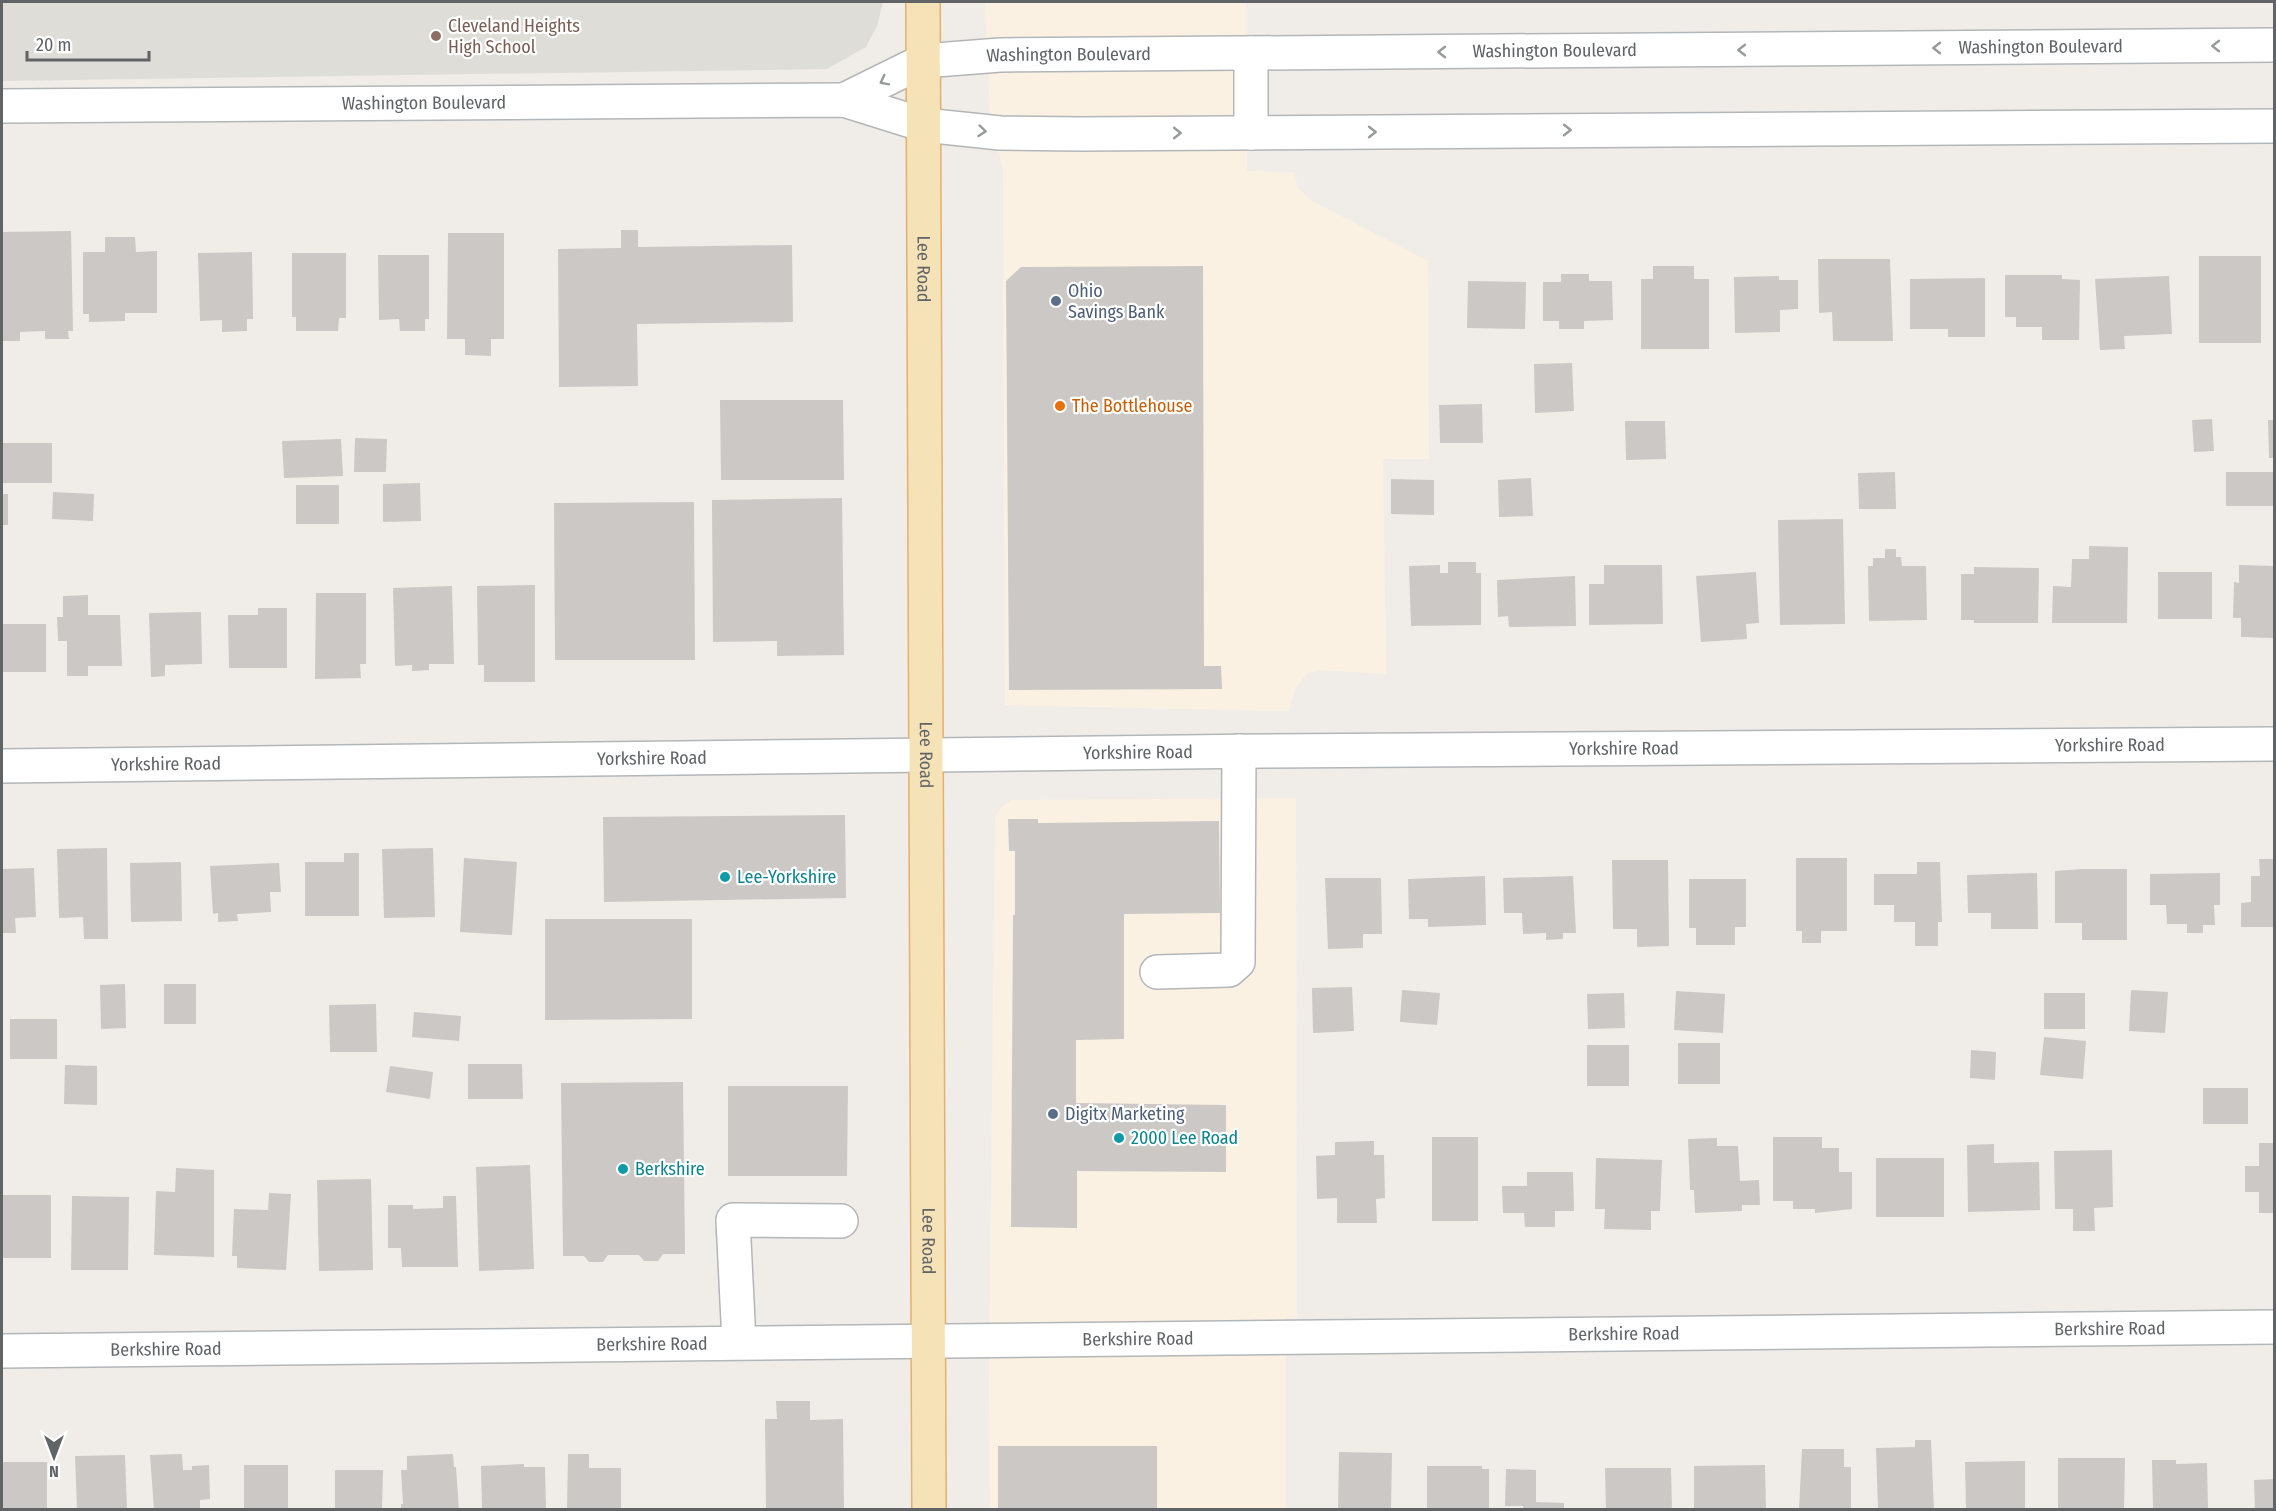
<svg xmlns="http://www.w3.org/2000/svg" width="2276" height="1511" viewBox="0 0 2276 1511" font-family="'Fira Sans Condensed',sans-serif">
	<style>
		.commercial { fill: #fbf1e3 }
		.education { fill: #dfddd7 }
		.building { fill: #cbc8c5 }
		.lines { fill: none; stroke-linecap: round; stroke-linejoin: round }
		.minor-casing { stroke: #b3b6b9; stroke-width: 36 }
		.major-casing { stroke: #e2b06f; stroke-width: 36 }
		.minor { stroke: #fff; stroke-width: 33 }
		.major { stroke: #f6e2b7; stroke-width: 33 }
		.oneway { stroke: #989a9c }
		.education-dot { fill: #8d6e63; stroke: #fff; stroke-width: 2 }
		.service-dot { fill: #5c6f8a; stroke: #fff; stroke-width: 2 }
		.food-dot { fill: #e8710a; stroke: #fff; stroke-width: 2 }
		.culture-dot { fill: #0f9aa8; stroke: #fff; stroke-width: 2 }
		.labels { text-anchor: middle; dominant-baseline: central; stroke-width: 4.5; stroke-linejoin: round; paint-order: stroke }
		.education-label { font-size: 18px; fill: #785e54; stroke: #fff; text-anchor: start }
		.street-label { font-size: 18px; fill: #606467; stroke: #fff }
		.service-label { font-size: 18px; fill: #4e5e75; stroke: #fff; text-anchor: start }
		.food-label { font-size: 18px; fill: #c56008; stroke: #fff; text-anchor: start }
		.culture-label { font-size: 18px; fill: #0d838f; stroke: #fff; text-anchor: start }
	</style>
	<rect width="100%" height="100%" fill="#f0ede9"/>
	<g class="commercial">
		<path d="M985,2H1246L1247,171L1294,173L1298,188L1312,201L1428,261L1429,459H1385L1383,462L1386,674L1321,670L1308,673L1295,688L1289,711L1005,705L1003,170L990,114Z"/>
		<path d="M1296,798L1297,1318H1286V1509L990,1510L989,1388L995,818L1001,807L1012,800Z"/>
	</g>
	<path class="education" d="M2,2H883L877,26L866,47L827,69L2,81Z"/>
	<g class="building">
		<path d="M621,230H638V247L792,245L793,322L637,324L638,386L559,387L558,249L621,248Z"/>
		<path d="M71,231L73,331H68L69,339H45V331L20,332V341H2V232Z"/>
		<path d="M448,233H504V339H491V356L465,355V339H447Z"/>
		<path d="M105,237H135L136,252L157,251V313H125V321L89,322V314H83V252H105Z"/>
		<path d="M252,252L253,319H247V331L222,332V320L200,321L198,253Z"/>
		<path d="M292,253H346V318H339L338,331H296V317H292Z"/>
		<path d="M378,255H429V319H425V331H400L399,319L379,320Z"/>
		<rect x="2199" y="256" width="62" height="87"/>
		<path d="M1818,259H1890L1893,341H1833L1832,312L1819,313Z"/>
		<path d="M1203,266L1204,666H1221L1222,689L1009,690L1006,281L1021,267Z"/>
		<path d="M1653,266H1694V279H1709V349H1641V279H1653Z"/>
		<path d="M1561,274H1589V281H1612L1613,320L1584,321V329H1559V321H1543V282H1561Z"/>
		<path d="M2005,275H2062V279L2080,280L2079,340H2042V327H2016V317H2005Z"/>
		<path d="M1779,276V280H1798V309L1780,310V332L1735,333L1734,277Z"/>
		<path d="M2169,276L2172,334L2124,336L2125,349L2100,350L2095,279Z"/>
		<path d="M1985,278V337H1948V329H1910V279Z"/>
		<path d="M1468,281L1526,282L1525,329L1467,328Z"/>
		<path d="M1572,363L1574,411L1535,413L1534,364Z"/>
		<path d="M720,400H843L844,480H721Z"/>
		<path d="M1482,404L1483,443H1440L1439,405Z"/>
		<path d="M2212,419L2214,451L2194,452L2192,420Z"/>
		<path d="M2268,420H2274V458H2269Z"/>
		<path d="M1625,421H1665L1666,459L1626,460Z"/>
		<path d="M355,438L387,439L386,472H354Z"/>
		<path d="M341,439L343,476L284,478L282,441Z"/>
		<rect x="2" y="443" width="50" height="40"/>
		<path d="M1895,472L1896,509H1859L1858,473Z"/>
		<rect x="2226" y="472" width="48" height="34"/>
		<path d="M1531,478L1533,516L1499,517L1498,480Z"/>
		<path d="M1391,479L1434,480V515L1391,514Z"/>
		<path d="M420,483L421,521L383,522V484Z"/>
		<rect x="296" y="485" width="43" height="39"/>
		<path d="M53,492L94,494L93,521L52,519Z"/>
		<rect x="2" y="494" width="6" height="31"/>
		<path d="M842,498L844,655L777,656V641L713,642L712,500Z"/>
		<path d="M694,502L695,660H555L554,503Z"/>
		<path d="M1843,519L1845,624L1780,625L1778,520Z"/>
		<path d="M2089,546L2128,547L2127,623H2052L2053,586L2071,587L2072,559H2089Z"/>
		<path d="M1885,549H1896V557H1901L1902,566H1926L1927,620L1869,621L1868,566H1873V558H1885Z"/>
		<path d="M1448,562H1476V573H1481V625L1411,626L1409,566L1440,565V573H1448Z"/>
		<path d="M1604,565H1662L1663,624L1589,625V584H1604Z"/>
		<path d="M2239,565L2274,566V638L2241,637V618H2233L2234,582L2239,583Z"/>
		<path d="M1974,567L2039,568L2038,623H1974V620H1961V574H1974Z"/>
		<path d="M1756,572L1759,623L1746,624L1747,639L1701,642L1696,576Z"/>
		<rect x="2158" y="572" width="54" height="47"/>
		<path d="M1575,576L1576,626L1509,627L1508,616L1498,617L1497,580Z"/>
		<path d="M535,585V682H484V665H478L477,586Z"/>
		<path d="M452,586L454,664H429V670L412,671V665L395,666L393,588Z"/>
		<path d="M316,593H366V664H360L361,678L315,679Z"/>
		<path d="M88,595V615H120L122,666H88V676H67V641H58L57,617H63V596Z"/>
		<path d="M258,608H287V668H229L228,615H258Z"/>
		<path d="M201,612L202,664L165,665V676L151,677L149,613Z"/>
		<rect x="2" y="624" width="44" height="48"/>
		<path d="M845,815L846,898L604,902L603,817Z"/>
		<path d="M1008,819H1038V823L1219,821L1220,913L1124,914V1039L1076,1040V1103L1226,1105V1172L1077,1171V1228L1011,1227L1013,915H1015V851H1009Z"/>
		<path d="M107,848L108,939H84L83,917L59,918L57,849Z"/>
		<path d="M433,848L435,917L384,918L382,849Z"/>
		<path d="M344,853H359V916H305V862H344Z"/>
		<path d="M464,858L517,862L512,935L460,932Z"/>
		<path d="M1796,858H1847V931H1821V943H1802V931H1796Z"/>
		<path d="M2259,859H2274V927H2241V903L2251,902V876H2260Z"/>
		<path d="M1612,860H1668L1669,946L1637,947V929H1613Z"/>
		<path d="M181,862L182,921L131,922L130,863Z"/>
		<path d="M1917,862H1940L1942,922H1938V946H1915V922H1894V905H1874V874H1917Z"/>
		<path d="M279,863L281,892H270L271,912L237,914L238,921L218,922V913L213,914L210,866Z"/>
		<path d="M34,868L36,917L15,918L16,933H2V869Z"/>
		<path d="M2082,869H2127V940H2082V923H2055V871Z"/>
		<path d="M2037,873L2038,929H1991V913H1968L1967,875Z"/>
		<path d="M2220,873V905H2214L2215,925H2203V933H2187V924H2167L2166,905H2150V874Z"/>
		<path d="M1485,876L1486,925L1428,927V919H1409L1408,879Z"/>
		<path d="M1573,876L1576,933H1563V939L1546,940V933L1523,934L1522,913H1504L1503,878Z"/>
		<path d="M1325,878H1381L1382,934H1363V948L1328,949Z"/>
		<path d="M1689,879H1746V927H1735V945H1696V928H1689Z"/>
		<path d="M545,919H692V1019L545,1020Z"/>
		<path d="M125,984L126,1028L101,1029L100,985Z"/>
		<rect x="164" y="984" width="32" height="40"/>
		<path d="M1352,987L1354,1031L1313,1033L1312,988Z"/>
		<path d="M1402,990L1440,993L1437,1025L1400,1022Z"/>
		<path d="M2131,990L2168,992L2165,1033L2129,1031Z"/>
		<path d="M1676,991L1725,994L1723,1033L1674,1030Z"/>
		<path d="M1624,993L1625,1028L1588,1029L1587,994Z"/>
		<rect x="2044" y="993" width="41" height="36"/>
		<path d="M376,1004L377,1052H330L329,1005Z"/>
		<path d="M414,1012L461,1016L459,1041L412,1037Z"/>
		<rect x="10" y="1019" width="47" height="40"/>
		<path d="M2044,1037L2086,1041L2083,1079L2040,1075Z"/>
		<rect x="1678" y="1043" width="42" height="41"/>
		<rect x="1587" y="1045" width="42" height="41"/>
		<path d="M1971,1050L1996,1052L1995,1080L1970,1078Z"/>
		<path d="M468,1064H522L523,1099H468Z"/>
		<path d="M65,1065L97,1066V1105L64,1104Z"/>
		<path d="M390,1066L433,1072L430,1099L386,1092Z"/>
		<path d="M683,1082L685,1254H663L658,1261H644L639,1255H608L603,1262H589L584,1256H563L561,1083Z"/>
		<path d="M728,1086H848L847,1176H728Z"/>
		<rect x="2203" y="1088" width="45" height="36"/>
		<rect x="1432" y="1137" width="46" height="84"/>
		<path d="M1773,1137H1822V1148H1839V1172H1852V1209L1815,1213V1209H1793V1201H1773Z"/>
		<path d="M1717,1138V1146H1738L1740,1181L1759,1180L1760,1205H1742V1211L1695,1213L1694,1190H1690L1688,1139Z"/>
		<path d="M1374,1141V1155H1384L1385,1198L1376,1199L1377,1223H1337V1198L1317,1199L1316,1156L1335,1155V1142Z"/>
		<path d="M2259,1143H2274V1213H2259V1192H2245V1166H2259Z"/>
		<path d="M1994,1144V1163L2039,1162L2040,1210L1968,1212L1967,1145Z"/>
		<path d="M2112,1150L2113,1207L2094,1208L2095,1231H2073V1209H2055L2054,1151Z"/>
		<path d="M1596,1158L1662,1160L1660,1211H1651V1230L1604,1229L1605,1209H1595Z"/>
		<rect x="1876" y="1158" width="68" height="59"/>
		<path d="M530,1165L534,1269L479,1271L476,1167Z"/>
		<path d="M176,1168L214,1170V1257L154,1255L156,1191L175,1192Z"/>
		<path d="M1527,1172H1573L1574,1211H1555V1227H1525L1524,1213H1503L1502,1186H1527Z"/>
		<path d="M371,1179L373,1270L319,1271L317,1180Z"/>
		<path d="M269,1193L291,1194L286,1270L237,1268V1256H232L234,1209L268,1210Z"/>
		<rect x="2" y="1195" width="49" height="63"/>
		<path d="M72,1196L129,1197L128,1270H71Z"/>
		<path d="M443,1196H456L458,1267H402L401,1248H388V1205H413V1209L443,1208Z"/>
		<path d="M776,1401H810V1420L843,1419L844,1510H766L765,1419H777Z"/>
		<path d="M1915,1440H1931L1934,1510H1878L1876,1448L1915,1447Z"/>
		<rect x="998" y="1446" width="159" height="64"/>
		<path d="M1802,1449H1844V1467H1851V1510H1799Z"/>
		<path d="M1339,1452L1392,1453L1391,1510H1338Z"/>
		<path d="M182,1454L183,1470H192V1466L209,1465L210,1499L200,1500V1510H154L150,1455Z"/>
		<path d="M453,1454L454,1467H456L459,1510H401V1504H403L401,1470H407V1456Z"/>
		<path d="M568,1454H589V1468H621V1510H567Z"/>
		<path d="M125,1455L127,1510H77L75,1456Z"/>
		<path d="M2058,1458H2125L2124,1510H2058Z"/>
		<path d="M2152,1460H2176V1464L2207,1463L2208,1510H2153Z"/>
		<path d="M2025,1461V1510H1966L1965,1462Z"/>
		<rect x="2" y="1462" width="45" height="48"/>
		<path d="M524,1464V1467H545L546,1510H482L481,1466Z"/>
		<rect x="244" y="1465" width="44" height="45"/>
		<path d="M1765,1465L1766,1510H1694V1466Z"/>
		<path d="M1427,1466H1482V1469H1489V1510H1427Z"/>
		<path d="M1605,1468H1671L1672,1510H1606Z"/>
		<path d="M1506,1469L1536,1470V1502L1564,1503V1510H1523V1506H1505Z"/>
		<path d="M335,1470H383L382,1510H335Z"/>
		<path d="M2274,1479V1510H2255L2254,1480Z"/>
	</g>
	<g class="lines">
		<defs>
			<g id="minor">
				<path d="M1251,53V133"/>
				<path id="s1" d="M844,100L923,61L1000,55L2274,45"/>
				<path id="s2" d="M2,106L844,100L924,125L1000,133L1081,134L2274,126"/>
				<path id="s3" d="M2,766L1263,751L2274,744"/>
				<path d="M1157,972L1229,970L1238,962L1239,751"/>
				<path d="M739,1342L733,1220L841,1221"/>
				<path id="s4" d="M2,1351L2274,1327"/>
			</g>
			<g id="major">
				<path id="s5" d="M923,2C923,504 929,1007 929,1510"/>
			</g>
		</defs>
		<use href="#minor" class="minor-casing"/>
		<use href="#major" class="major-casing"/>
		<use href="#minor" class="minor"/>
		<use href="#major" class="major"/>
	</g>
	<defs><path id="oneway-chevron" d="M-2-3.5L2.5 0L-2 3.5" fill="none" stroke-width="1.6" stroke-linecap="round" stroke-linejoin="round" transform="scale(1.5)"/></defs>
	<g class="oneway">
		<use href="#oneway-chevron" transform="translate(2216 46) rotate(180)"/>
		<use href="#oneway-chevron" transform="translate(1937 48) rotate(180)"/>
		<use href="#oneway-chevron" transform="translate(1742 50) rotate(180)"/>
		<use href="#oneway-chevron" transform="translate(1442 52) rotate(180)"/>
		<use href="#oneway-chevron" transform="translate(884 81) rotate(153)"/>
		<use href="#oneway-chevron" transform="translate(1567 130)"/>
		<use href="#oneway-chevron" transform="translate(982 131) rotate(6)"/>
		<use href="#oneway-chevron" transform="translate(1372 132)"/>
		<use href="#oneway-chevron" transform="translate(1177 133)"/>
	</g>
	<circle class="education-dot" cx="436" cy="36" r="6"/>
	<g class="service-dot">
		<circle cx="1056" cy="301" r="6"/>
		<circle cx="1053" cy="1114" r="6"/>
	</g>
	<circle class="food-dot" cx="1060" cy="406" r="6"/>
	<g class="culture-dot">
		<circle cx="725" cy="877" r="6"/>
		<circle cx="1119" cy="1138" r="6"/>
		<circle cx="623" cy="1169" r="6"/>
	</g>
	<g class="labels">
		<g class="education-label">
			<text x="448" y="26">Cleveland Heights<tspan x="448" dy="21">High School</tspan></text>
		</g>
		<g class="street-label">
			<text stroke="none"><textPath href="#s1" startOffset="1206">Washington Boulevard</textPath></text>
			<text stroke="none"><textPath href="#s1" startOffset="720">Washington Boulevard</textPath></text>
			<text stroke="none"><textPath href="#s1" startOffset="234">Washington Boulevard</textPath></text>
			<text stroke="none"><textPath href="#s2" startOffset="422">Washington Boulevard</textPath></text>
			<text stroke="none"><textPath href="#s5" startOffset="267">Lee Road</textPath></text>
			<text stroke="none"><textPath href="#s3" startOffset="2108">Yorkshire Road</textPath></text>
			<text stroke="none"><textPath href="#s3" startOffset="1622">Yorkshire Road</textPath></text>
			<text stroke="none"><textPath href="#s3" startOffset="1136">Yorkshire Road</textPath></text>
			<text stroke="none"><textPath href="#s5" startOffset="753">Lee Road</textPath></text>
			<text stroke="none"><textPath href="#s3" startOffset="650">Yorkshire Road</textPath></text>
			<text stroke="none"><textPath href="#s3" startOffset="164">Yorkshire Road</textPath></text>
			<text stroke="none"><textPath href="#s5" startOffset="1239">Lee Road</textPath></text>
			<text stroke="none"><textPath href="#s4" startOffset="2108">Berkshire Road</textPath></text>
			<text stroke="none"><textPath href="#s4" startOffset="1622">Berkshire Road</textPath></text>
			<text stroke="none"><textPath href="#s4" startOffset="1136">Berkshire Road</textPath></text>
			<text stroke="none"><textPath href="#s4" startOffset="650">Berkshire Road</textPath></text>
			<text stroke="none"><textPath href="#s4" startOffset="164">Berkshire Road</textPath></text>
		</g>
		<g class="service-label">
			<text x="1068" y="291">Ohio<tspan x="1068" dy="21">Savings Bank</tspan></text>
			<text x="1065" y="1114">Digitx Marketing</text>
		</g>
		<g class="food-label">
			<text x="1072" y="406">The Bottlehouse</text>
		</g>
		<g class="culture-label">
			<text x="737" y="877">Lee-Yorkshire</text>
			<text x="1131" y="1138">2000 Lee Road</text>
			<text x="635" y="1169">Berkshire</text>
		</g>
	</g>
	<rect width="2276" height="1511" fill="none" stroke="#606467" stroke-width="6"/>
	<g transform="translate(54 1457) rotate(180)" stroke="#ffffff" stroke-width="4.5" paint-order="stroke">
	<path d="M0-4.5L10 22L0 15L-10 22Z" fill="#606467"/>
	<text y="-9" font-size="16" font-weight="bold" text-anchor="middle" fill="#606467">N</text>
	</g>
	<path d="M27 51v9h122v-9" fill="none" stroke="#606467" stroke-width="3"/>
	<text x="36" y="51" font-size="18" fill="#606467" stroke="#ffffff" stroke-width="4.5" paint-order="stroke">20 m</text>
</svg>
